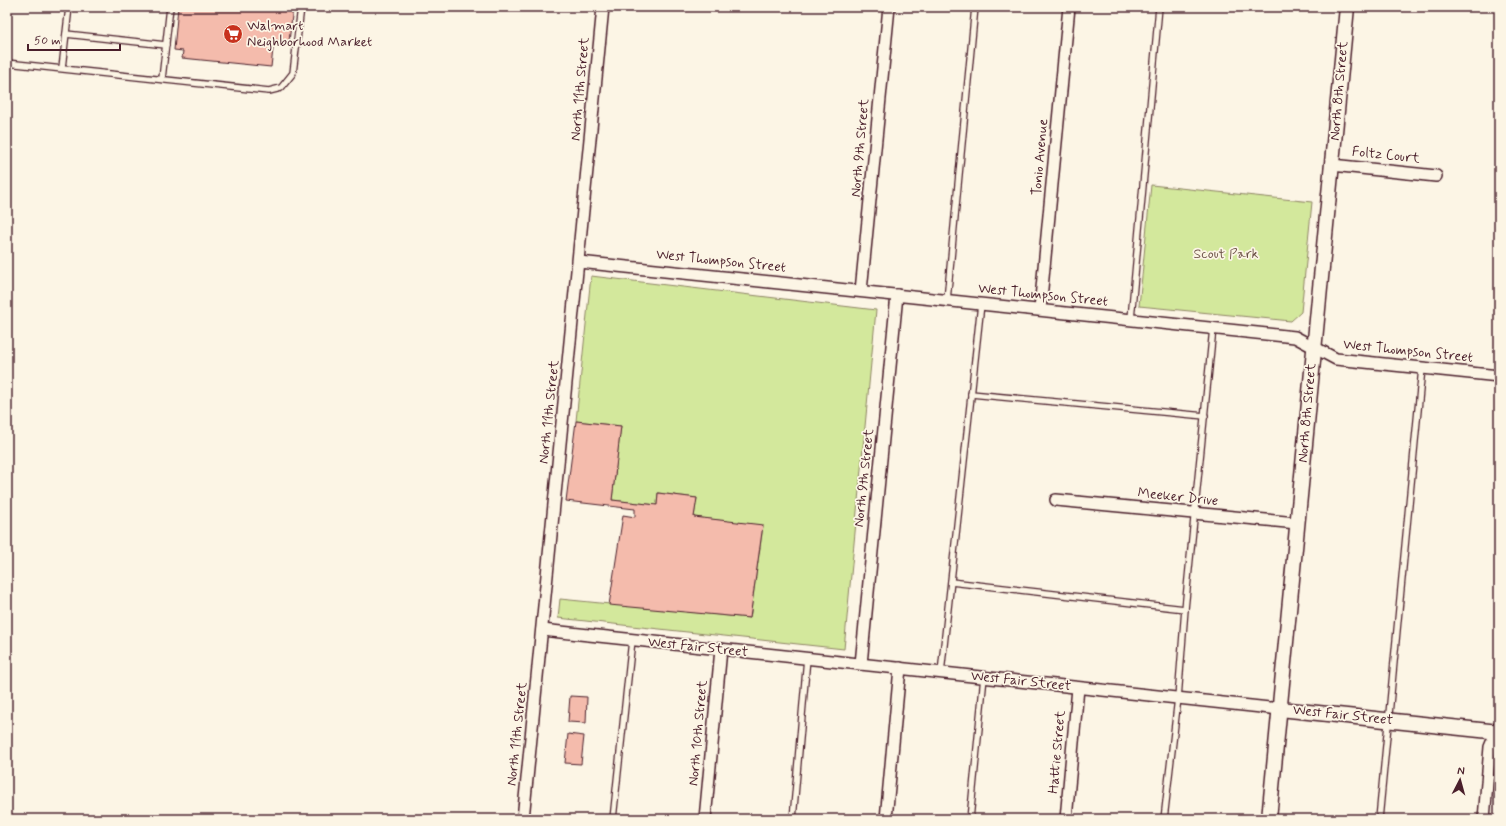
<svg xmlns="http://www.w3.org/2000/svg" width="1506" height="826" viewBox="0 0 1506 826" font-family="Mynerve,sans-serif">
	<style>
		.green { fill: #d3e89c; stroke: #8e8464 }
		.building { fill: #f4bbac; stroke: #4a1f2b }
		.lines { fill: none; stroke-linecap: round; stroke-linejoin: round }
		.service-casing { stroke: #4a1f2b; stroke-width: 8 }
		.minor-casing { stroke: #4a1f2b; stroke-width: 14 }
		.tertiary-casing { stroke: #4a1f2b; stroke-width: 17 }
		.service { stroke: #fcf5e5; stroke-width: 5.5 }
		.minor { stroke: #fcf5e5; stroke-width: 11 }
		.tertiary { stroke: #fcf5e5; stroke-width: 14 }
		.labels { text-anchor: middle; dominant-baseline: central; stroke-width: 3.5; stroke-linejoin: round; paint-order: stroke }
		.poi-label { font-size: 14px; fill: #4a1f2b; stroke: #fcf5e5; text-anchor: start }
		.street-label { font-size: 14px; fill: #4a1f2b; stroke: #fcf5e5 }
		.park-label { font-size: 14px; fill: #6c5147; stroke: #fcf5e5 }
	</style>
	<rect width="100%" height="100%" fill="#fcf5e5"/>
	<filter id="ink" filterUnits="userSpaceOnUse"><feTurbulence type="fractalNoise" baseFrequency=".025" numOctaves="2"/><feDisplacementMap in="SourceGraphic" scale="8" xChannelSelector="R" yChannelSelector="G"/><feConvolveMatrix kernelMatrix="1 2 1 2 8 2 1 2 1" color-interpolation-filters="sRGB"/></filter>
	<g filter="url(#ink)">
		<g class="green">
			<path d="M1151,185L1312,202L1301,312L1291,321L1139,306Z"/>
			<path d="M591,276L876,310L844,649L558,618L560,599L750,618L763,526L694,517L697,498L658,493L657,505L612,500L621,426L576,421Z"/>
		</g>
		<g class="building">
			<path d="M178,7H293L289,42L274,40L271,67L182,58L183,51L174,50Z"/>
			<path d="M576,421L621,426L612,500L657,505L658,493L697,498L694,517L763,525L750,618L609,605L623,515L635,517V509L566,501Z"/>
			<path d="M570,696L587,697L586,723L568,722Z"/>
			<path d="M568,734L584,736L581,764L565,763Z"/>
		</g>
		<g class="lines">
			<defs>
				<g id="service">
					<path d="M66,34L166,45"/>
					<path d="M7,63L269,91L281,88L293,73L301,7"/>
					<path d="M62,68L69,7"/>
					<path d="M162,79L170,7"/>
					<path d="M947,300L975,7"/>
					<path d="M1131,319L1159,7"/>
					<path d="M971,394L1205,416"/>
					<path d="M951,582L1185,609"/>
					<path d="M941,673L981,304"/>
					<path d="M613,819L632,640"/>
					<path d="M793,819L807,658"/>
					<path d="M970,819L984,677"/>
					<path d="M1164,819L1178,698L1185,609L1213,328"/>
					<path d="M1379,819L1422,368"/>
				</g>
				<g id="minor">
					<path d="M1332,165L1436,176"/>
					<path d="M579,262L1295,337L1336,359L1499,376"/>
					<path d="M861,291L889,7"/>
					<path d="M1040,309L1069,7"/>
					<path d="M1056,500L1297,523"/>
					<path d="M542,630L1280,709"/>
					<path d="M861,664L897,295"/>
					<path d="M523,819L603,7"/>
					<path d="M705,819L721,649"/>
					<path d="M886,819L900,668"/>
					<path d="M1066,819L1078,688"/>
					<path d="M1484,819L1490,747L1499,726"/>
				</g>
				<g id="tertiary">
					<path d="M1280,709L1499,732"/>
					<path d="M1269,819L1347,7"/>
				</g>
			</defs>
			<use href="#service" class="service-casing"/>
			<use href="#minor" class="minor-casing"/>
			<use href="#tertiary" class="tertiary-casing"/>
			<use href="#service" class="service"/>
			<use href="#minor" class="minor"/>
			<use href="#tertiary" class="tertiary"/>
		</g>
	</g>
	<defs>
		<symbol id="supermarket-disc" viewBox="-11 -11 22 22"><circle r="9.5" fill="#c8321e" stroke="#fcf5e5"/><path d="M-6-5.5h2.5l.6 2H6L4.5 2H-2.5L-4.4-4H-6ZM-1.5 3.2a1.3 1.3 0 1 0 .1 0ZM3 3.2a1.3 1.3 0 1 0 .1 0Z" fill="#fff"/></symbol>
	</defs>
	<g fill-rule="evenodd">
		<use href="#supermarket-disc" x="222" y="23" width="22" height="22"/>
	</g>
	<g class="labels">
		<g class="poi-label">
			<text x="247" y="26">Walmart<tspan x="247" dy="16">Neighborhood Market</tspan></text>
		</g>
		<g class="street-label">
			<text transform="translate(580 89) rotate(-85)">North 11th Street</text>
			<text transform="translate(1339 91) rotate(-85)">North 8th Street</text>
			<text transform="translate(860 148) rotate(-85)">North 9th Street</text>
			<text transform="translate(1386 155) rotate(6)">Foltz Court</text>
			<text transform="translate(1040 157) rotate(-85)">Tonio Avenue</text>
			<text transform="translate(721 261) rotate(6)">West Thompson Street</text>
			<text transform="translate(1043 295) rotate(6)">West Thompson Street</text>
			<text transform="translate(1408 351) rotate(6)">West Thompson Street</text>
			<text transform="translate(549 412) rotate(-84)">North 11th Street</text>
			<text transform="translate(1307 413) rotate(-85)">North 8th Street</text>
			<text transform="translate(864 478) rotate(-84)">North 9th Street</text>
			<text transform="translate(1178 497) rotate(6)">Meeker Drive</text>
			<text transform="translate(698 647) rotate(6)">West Fair Street</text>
			<text transform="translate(1021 681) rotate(6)">West Fair Street</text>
			<text transform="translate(1343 715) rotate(6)">West Fair Street</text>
			<text transform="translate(698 733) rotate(-85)">North 10th Street</text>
			<text transform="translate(517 734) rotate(-84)">North 11th Street</text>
			<text transform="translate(1057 752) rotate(-85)">Hattie Street</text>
		</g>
		<g class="park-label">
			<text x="1226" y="254">Scout Park</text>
		</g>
	</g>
	<rect width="1506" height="826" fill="none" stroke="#fcf5e5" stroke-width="24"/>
	<rect x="12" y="12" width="1482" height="802" fill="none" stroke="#4a1f2b" stroke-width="1.5" filter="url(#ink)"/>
	<g transform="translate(1460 780) rotate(6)" stroke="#fcf5e5" stroke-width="3" paint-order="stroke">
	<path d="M0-3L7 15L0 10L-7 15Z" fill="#4a1f2b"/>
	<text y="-6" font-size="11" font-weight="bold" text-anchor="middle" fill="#4a1f2b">N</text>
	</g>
	<path d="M28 44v6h92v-6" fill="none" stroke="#4a1f2b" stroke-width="2"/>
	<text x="34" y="44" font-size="12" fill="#4a1f2b" stroke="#fcf5e5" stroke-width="3" paint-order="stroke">50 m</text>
</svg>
